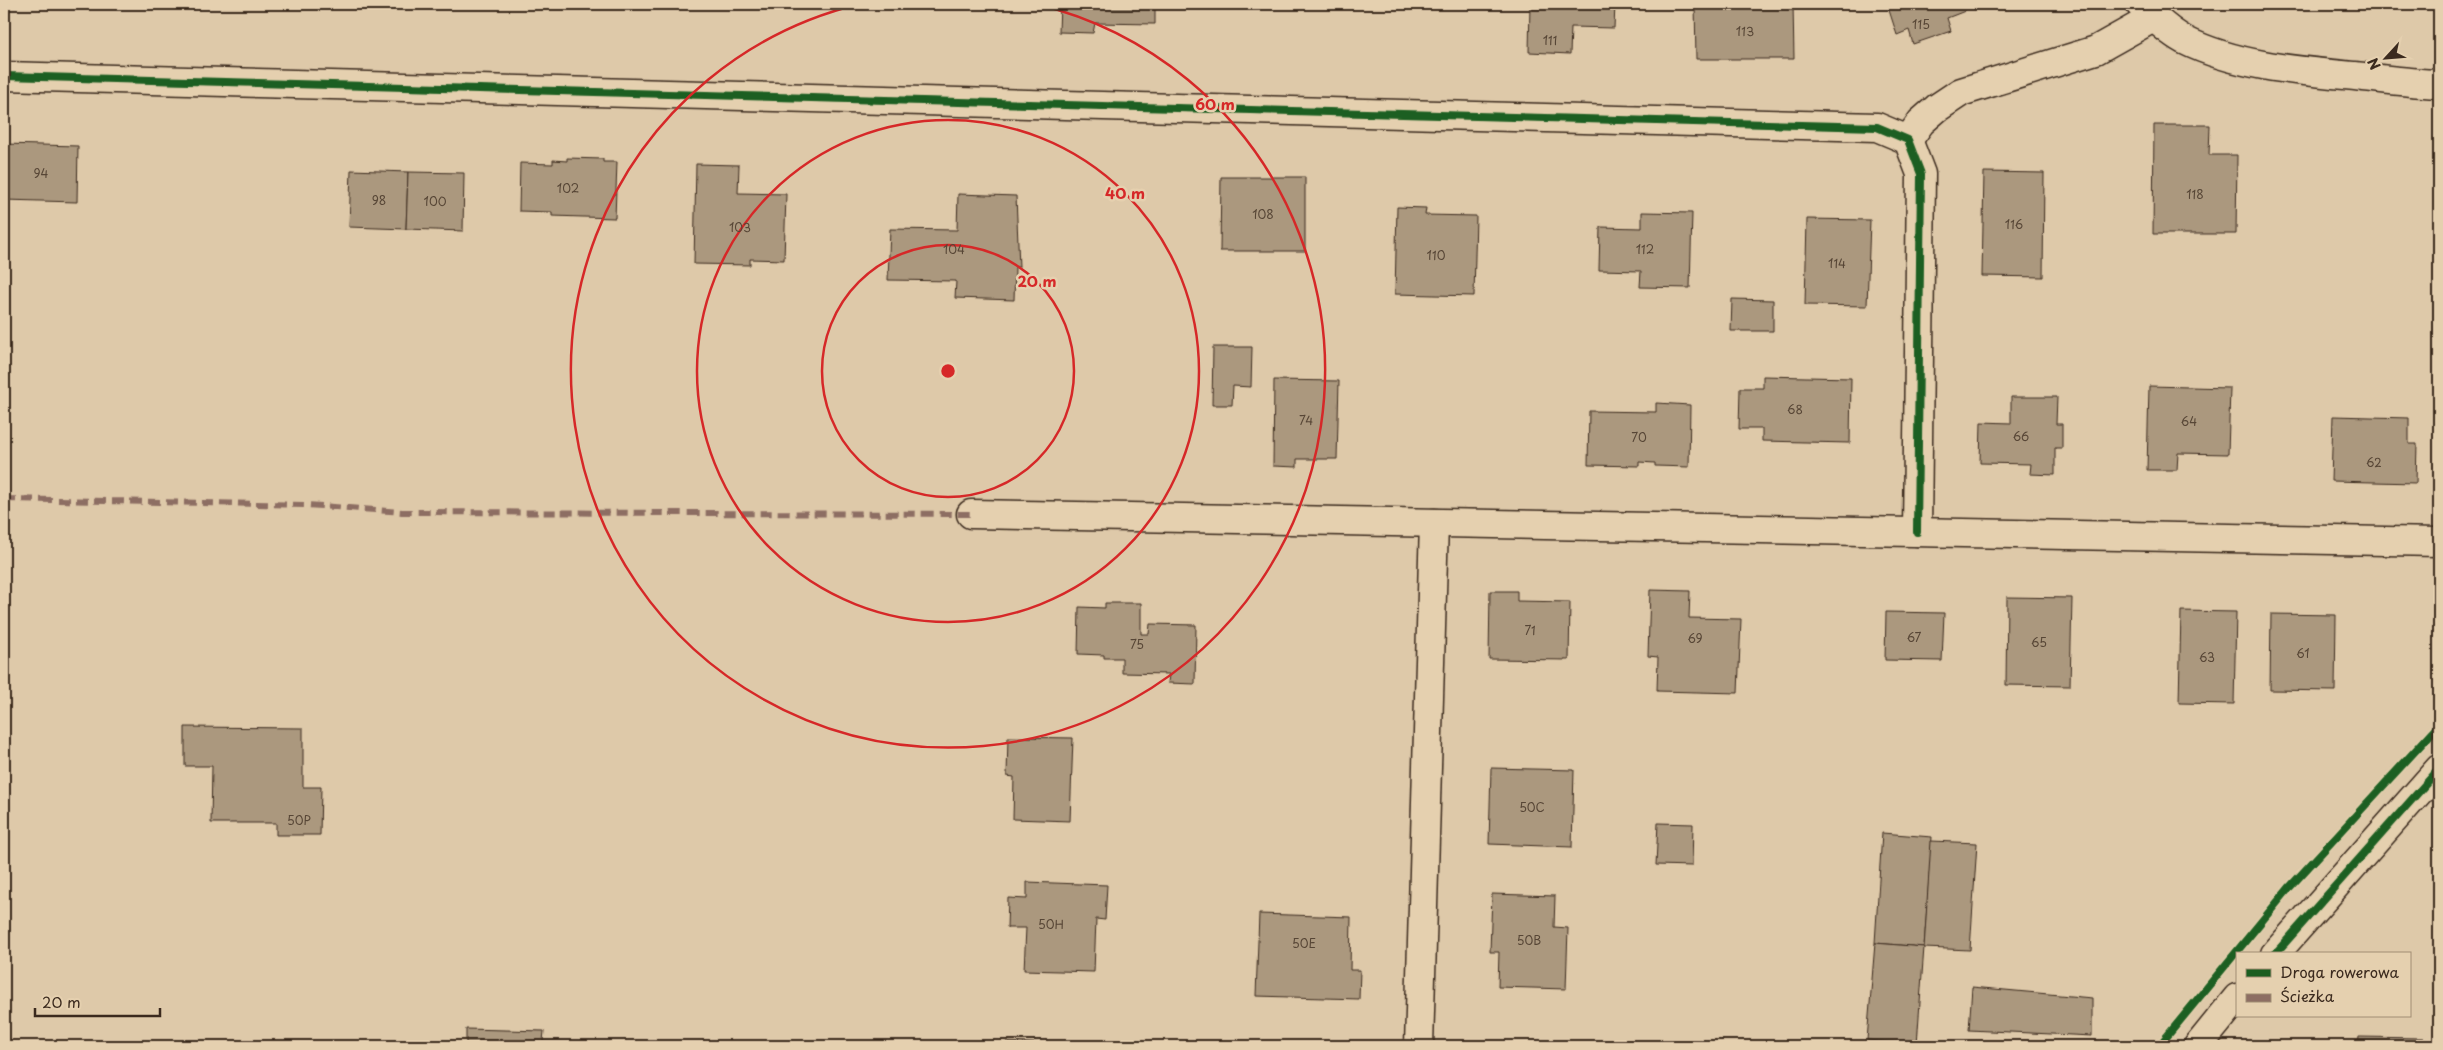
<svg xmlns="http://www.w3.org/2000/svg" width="2443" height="1050" viewBox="0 0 2443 1050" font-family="'Playpen Sans',sans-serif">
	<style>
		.building { fill: #ab987e; stroke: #3b2a1e }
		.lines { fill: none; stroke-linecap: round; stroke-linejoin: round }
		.street-casing { stroke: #3b2a1e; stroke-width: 31 }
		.secondary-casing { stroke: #3b2a1e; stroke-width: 31 }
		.street { stroke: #e5d0af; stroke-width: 28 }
		.secondary { stroke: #e5d0af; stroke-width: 28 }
		.quiet { stroke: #8d6e63; stroke-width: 6; stroke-dasharray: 12 6; stroke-linecap: butt }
		.cycleway-casing { stroke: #e5d0af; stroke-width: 11 }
		.cycleway { stroke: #1b5e20; stroke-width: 8 }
		.ring { fill: none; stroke: #d62828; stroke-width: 2.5 }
		.labels { text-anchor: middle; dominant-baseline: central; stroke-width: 5; stroke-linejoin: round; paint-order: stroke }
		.number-label { font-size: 12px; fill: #574636 }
		.centre { fill: #d62828; stroke: #e5d0af; stroke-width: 2.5 }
		.ring-label { font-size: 15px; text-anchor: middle; font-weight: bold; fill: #d62828; stroke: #e5d0af; stroke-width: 5; stroke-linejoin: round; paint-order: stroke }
	</style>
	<rect width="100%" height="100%" fill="#dec9a9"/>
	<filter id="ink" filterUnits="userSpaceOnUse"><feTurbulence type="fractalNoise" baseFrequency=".02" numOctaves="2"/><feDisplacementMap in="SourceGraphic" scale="10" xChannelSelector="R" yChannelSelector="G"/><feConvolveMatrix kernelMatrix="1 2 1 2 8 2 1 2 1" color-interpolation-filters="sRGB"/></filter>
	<g filter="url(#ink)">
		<g class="building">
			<path d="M1060,4H1155V24L1095,23L1093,33L1059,32Z"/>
			<path d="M1530,4H1615L1614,28L1571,27L1570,54L1529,52Z"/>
			<path d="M1695,4H1793L1794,59H1696Z"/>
			<path d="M1887,4H1963L1965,11L1947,18L1951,31L1913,44L1909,30L1897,35Z"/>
			<path d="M2154,125H2210L2209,155H2237L2236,234H2153Z"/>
			<path d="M4,144L78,146L77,202L4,200Z"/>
			<path d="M567,158L603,159V162H617L615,218L552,216V212L519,211L520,163L553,164V160L567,161Z"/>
			<path d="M696,164L739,165L738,193L786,194L784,260L750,259V265L694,264Z"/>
			<path d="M351,170L408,172L406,229L349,227Z"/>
			<path d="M408,172L464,173L463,231L406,229Z"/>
			<path d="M1984,172L2044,173L2043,277L1982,276Z"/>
			<path d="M1221,177H1305V251H1220Z"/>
			<path d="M958,194L1016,196L1019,267H1015L1014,300L955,298L956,281L888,280L890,229L957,230Z"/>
			<path d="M1397,207L1426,208L1425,215L1476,216L1474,296L1395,294Z"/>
			<path d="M1642,212L1692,213L1690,288L1640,287L1641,271L1599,270L1600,227L1642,228Z"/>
			<path d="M1807,219L1870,220L1867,306L1805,305Z"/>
			<path d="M1732,299L1773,300V331H1731Z"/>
			<path d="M1213,347H1252L1251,387L1233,386L1232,405H1212Z"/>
			<path d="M1763,376L1851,378L1850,443L1762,441V429H1739L1740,388H1763Z"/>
			<path d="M1274,380L1339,381L1337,459H1297V467L1273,466Z"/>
			<path d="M2149,386L2230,388L2228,454L2178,453L2177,470H2147Z"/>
			<path d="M2011,397H2057L2056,424H2062V448H2055V475L2030,474L2031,464L1980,463L1981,422L2011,423Z"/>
			<path d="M1656,403L1690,405L1689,467L1655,466V463L1639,462V466L1588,465L1589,411L1656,412Z"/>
			<path d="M2333,416L2409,418V444H2417L2416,483L2331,481Z"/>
			<path d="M1650,590L1690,591L1689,618L1741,619L1738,693L1657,691L1658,657L1648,656Z"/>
			<path d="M1490,591H1517V601L1570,602L1569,660L1489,659Z"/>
			<path d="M2438,596L2439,597V638H2437Z"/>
			<path d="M2007,597L2072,598L2070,686L2006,685Z"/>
			<path d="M1105,603H1141V634H1149L1150,624L1196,625L1195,684L1168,683L1169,674L1122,673V658H1104V655L1078,654L1079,607L1105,608Z"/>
			<path d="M2181,611L2236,612L2234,704L2179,703Z"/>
			<path d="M1886,612L1944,613L1942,661L1885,660Z"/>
			<path d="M2271,614L2336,615L2335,691L2270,690Z"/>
			<path d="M185,727L303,728V787H321L320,835H276V823H211L212,766H185Z"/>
			<path d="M1008,737L1073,738L1070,821L1013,819L1014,777L1007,776Z"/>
			<path d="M1491,768L1574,770L1572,847L1489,844Z"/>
			<path d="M1658,823L1693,824L1692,866L1656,865Z"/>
			<path d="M1882,833L1932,837L1924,947L1875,943Z"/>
			<path d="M1931,841L1977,843L1970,950L1924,948Z"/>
			<path d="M1027,882L1107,885L1105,920L1096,919L1094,972L1024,970L1026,928H1007L1008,898L1027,899Z"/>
			<path d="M1492,894L1555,896L1554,927L1568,928L1566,989L1498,987L1499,952H1490Z"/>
			<path d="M1259,914L1351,917L1350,970H1360L1359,999L1256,996Z"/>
			<path d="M1875,943L1924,947L1917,1044L1867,1040Z"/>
			<path d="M1972,987L2092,998V1036L1969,1030Z"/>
			<path d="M466,1029L544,1031L543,1041L576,1042L575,1046H466Z"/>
			<path d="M2359,1037L2423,1038V1046H2358Z"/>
			<path d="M1006,1042L1104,1046H1006Z"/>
		</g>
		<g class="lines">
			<defs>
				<g id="street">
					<path d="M2140,4C2153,17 2168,31 2184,40C2236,66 2299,71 2355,76C2383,79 2411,83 2439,84"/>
					<path d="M4,76L1877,127L1908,140L1921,174L1917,532"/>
					<path d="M1908,140L1921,122L1937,108L1961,92L2096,50L2153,18"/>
					<path d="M971,514L2439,542"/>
					<path d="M1419,1046L1434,523"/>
				</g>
				<g id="secondary">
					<path d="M2275,954L2439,769"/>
					<path d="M2198,1046L2237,998"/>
				</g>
			</defs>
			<use href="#street" class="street-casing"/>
			<use href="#secondary" class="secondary-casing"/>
			<use href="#street" class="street"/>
			<use href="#secondary" class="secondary"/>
			<path class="quiet" d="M4,499L308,505L402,512L971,514"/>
			<defs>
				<g id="cycleway">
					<path d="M4,76L1877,127L1908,140L1921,174L1917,532"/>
					<path d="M2275,954L2439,769"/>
					<path d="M2159,1046L2289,888L2439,725"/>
				</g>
			</defs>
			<use href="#cycleway" class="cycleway-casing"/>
			<use href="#cycleway" class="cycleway"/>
		</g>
	</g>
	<g class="ring">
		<circle cx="948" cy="371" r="126"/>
		<circle cx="948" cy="371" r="251"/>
		<path d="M1036 4A377 377 0 1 1 860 4"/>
	</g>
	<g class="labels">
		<g class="number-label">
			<text x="1921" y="24">115</text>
			<text x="1745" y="31">113</text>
			<text x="1550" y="40">111</text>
			<text x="41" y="173">94</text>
			<text x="568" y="188">102</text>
			<text x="2195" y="194">118</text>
			<text x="379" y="200">98</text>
			<text x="435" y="201">100</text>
			<text x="1263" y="214">108</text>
			<text x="2014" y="224">116</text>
			<text x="740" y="227">103</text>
			<text x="954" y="249">104</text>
			<text x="1645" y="249">112</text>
			<text x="1436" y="255">110</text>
			<text x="1837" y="263">114</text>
			<text x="1795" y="409">68</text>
			<text x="1306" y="420">74</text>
			<text x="2189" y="421">64</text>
			<text x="2021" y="436">66</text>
			<text x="1639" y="437">70</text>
			<text x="2374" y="462">62</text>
			<text x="1530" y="630">71</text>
			<text x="1914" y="637">67</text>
			<text x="1695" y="638">69</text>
			<text x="2039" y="642">65</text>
			<text x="1137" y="644">75</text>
			<text x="2303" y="653">61</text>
			<text x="2207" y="657">63</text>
			<text x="1532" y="807">50C</text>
			<text x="299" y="820">50P</text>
			<text x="1051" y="924">50H</text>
			<text x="1529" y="940">50B</text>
			<text x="1304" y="943">50E</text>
		</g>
	</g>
	<circle cx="948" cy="371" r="8" class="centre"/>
	<g class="ring-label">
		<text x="1215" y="110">60 m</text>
		<text x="1125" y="199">40 m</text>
		<text x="1037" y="287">20 m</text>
	</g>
	<rect width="2443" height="1050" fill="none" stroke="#e5d0af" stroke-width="20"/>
	<rect x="10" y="10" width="2423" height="1030" fill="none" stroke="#3b2a1e" stroke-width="2" filter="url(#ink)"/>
	<rect x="2236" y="952" width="175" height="65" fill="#e5d0af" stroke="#a18e75"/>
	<rect x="2246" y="969" width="25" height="8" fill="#1b5e20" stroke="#a18e75"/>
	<text x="2280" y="978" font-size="15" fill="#3b2a1e">Droga rowerowa</text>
	<rect x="2246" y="994" width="25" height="8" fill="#8d6e63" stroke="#a18e75"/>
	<text x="2280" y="1002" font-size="15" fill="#3b2a1e">Ścieżka</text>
	<g transform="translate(2386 58) rotate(244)" stroke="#e5d0af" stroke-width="4" paint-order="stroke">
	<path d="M0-4L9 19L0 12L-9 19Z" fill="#3b2a1e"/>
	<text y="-8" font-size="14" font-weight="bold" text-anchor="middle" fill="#3b2a1e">N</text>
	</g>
	<path d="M35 1008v8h125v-8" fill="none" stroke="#3b2a1e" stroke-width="2.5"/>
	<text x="42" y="1008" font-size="15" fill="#3b2a1e" stroke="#e5d0af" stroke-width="4" paint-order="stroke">20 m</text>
</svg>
